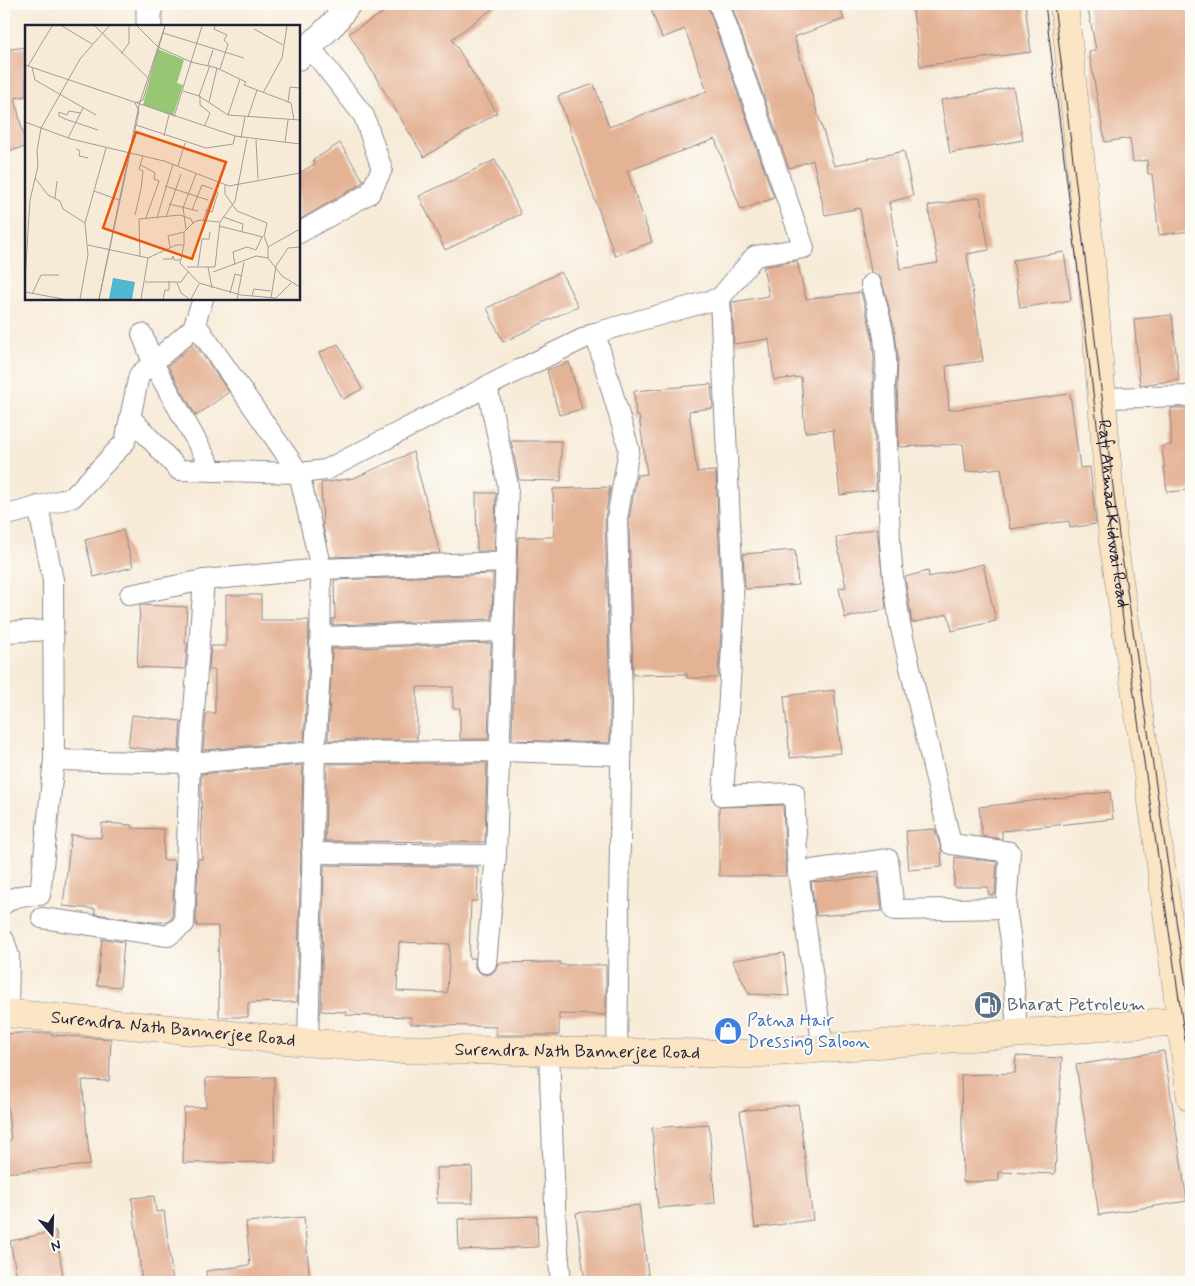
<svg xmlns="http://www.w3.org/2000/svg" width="1195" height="1286" viewBox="0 0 1195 1286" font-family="Mynerve,sans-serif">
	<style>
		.building { fill: #e4b295; fill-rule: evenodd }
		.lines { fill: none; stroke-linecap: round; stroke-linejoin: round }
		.minor-casing { stroke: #8c868a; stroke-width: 22 }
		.tertiary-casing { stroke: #8c868a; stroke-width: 27 }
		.secondary-casing { stroke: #8c868a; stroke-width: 29 }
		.minor { stroke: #fff; stroke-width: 20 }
		.tertiary { stroke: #fff; stroke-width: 25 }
		.secondary { stroke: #fce5c4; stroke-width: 28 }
		.tram { stroke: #22223b; stroke-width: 1 }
		.labels { text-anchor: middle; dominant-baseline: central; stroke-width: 4; stroke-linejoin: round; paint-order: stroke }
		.street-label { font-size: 18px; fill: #22223b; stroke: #fdfcf7 }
		.service-label { font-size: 18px; fill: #4e5e75; stroke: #fdfcf7; text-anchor: start }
		.shop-label { font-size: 18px; fill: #366cbe; stroke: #fdfcf7; text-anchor: start }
		.inset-road { fill: none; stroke: #a29b99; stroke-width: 1 }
		.view { fill: #e8590c; fill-opacity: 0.15; stroke: #e8590c; stroke-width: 2.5 }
		.inset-edge { fill: none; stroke: #22223b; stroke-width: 2.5 }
	</style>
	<rect width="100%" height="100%" fill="#fdfcf7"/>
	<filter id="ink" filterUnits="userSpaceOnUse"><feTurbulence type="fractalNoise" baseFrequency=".02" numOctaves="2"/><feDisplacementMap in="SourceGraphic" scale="10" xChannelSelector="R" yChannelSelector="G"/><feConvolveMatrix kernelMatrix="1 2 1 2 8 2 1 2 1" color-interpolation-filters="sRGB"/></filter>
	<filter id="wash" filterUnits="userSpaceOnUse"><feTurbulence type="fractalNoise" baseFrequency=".0096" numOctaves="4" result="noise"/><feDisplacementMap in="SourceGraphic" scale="20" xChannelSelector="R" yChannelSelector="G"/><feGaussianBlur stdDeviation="1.12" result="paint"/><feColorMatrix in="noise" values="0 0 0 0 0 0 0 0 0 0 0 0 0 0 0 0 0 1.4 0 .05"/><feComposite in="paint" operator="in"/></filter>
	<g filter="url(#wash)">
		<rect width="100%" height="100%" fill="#f7ebd8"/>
		<g id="blocks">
			<g class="building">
				<path d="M398,4H499L452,39L497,113L424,157L349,33Z"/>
				<path d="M649,4H707L774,198L741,210L715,139L627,171L652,242L615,256L558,96L594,84L609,127L707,91L685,29L662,38Z"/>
				<path d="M731,4H838L844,19L794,37L834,166L904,151L913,196L889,202L900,269L938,263L928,206L980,197L989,250L967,254L983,361L946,366L949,410L1070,394L1080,468L1090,467L1096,524L1070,528L1069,521L1010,529L1001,468L966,472L963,444L899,447L897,384L898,358L895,331L882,281L879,275L871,272L860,208L825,215L813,160L789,168Z"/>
				<path d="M912,4H1025L1031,52L920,66Z"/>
				<path d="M1087,4H1191V231L1159,235L1152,174H1148L1147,160L1133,162L1130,138L1105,142L1089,52L1096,50Z"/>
				<path d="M26,47V96L15,98L26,147L4,152V50Z"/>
				<path d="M1013,87L1023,140L950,153L941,100Z"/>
				<path d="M340,143L363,180L361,184L299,220V173L315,164L313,160Z"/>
				<path d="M495,160L521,214L445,250L419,196Z"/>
				<path d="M1064,252L1071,300L1020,308L1013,260Z"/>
				<path d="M797,261L806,299L861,292L872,335L874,359L873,384L876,490L840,495L833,430L805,432L801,377L774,380L769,339L734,344L732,302L769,296L763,267Z"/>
				<path d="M561,272L578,306L503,342L487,308Z"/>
				<path d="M1172,315L1179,380L1140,385L1134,319Z"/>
				<path d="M194,343L229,392L196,416L168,366Z"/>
				<path d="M338,344L362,389L343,399L319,353Z"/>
				<path d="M569,362L582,409L559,415L547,370Z"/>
				<path d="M711,384L713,408L689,411L697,472L716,471L722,613L718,678H687V674L633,675L629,520L637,475L647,474L639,416H636L634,391Z"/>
				<path d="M1171,408H1191V490L1167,492L1162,446L1171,445Z"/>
				<path d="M511,441H561V481L519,480Z"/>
				<path d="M413,452L440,553L330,557L323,526L321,483L354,478Z"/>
				<path d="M610,487L605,519L610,700V743L512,740L518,537H554L553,489Z"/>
				<path d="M476,493H496L494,551H477Z"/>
				<path d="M877,528L886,609L845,618L839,588L846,587L836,538Z"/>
				<path d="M123,530L133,567L94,577L85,540Z"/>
				<path d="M795,550L798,585L745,589L743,554Z"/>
				<path d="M983,564L996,621L952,631L948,614L912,623L905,577L928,571L929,577Z"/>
				<path d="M493,574L492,619L332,625V619H335L334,580Z"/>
				<path d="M226,595H261V620H309L308,672L304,741L203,750L206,713H215V670H209L211,646H226Z"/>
				<path d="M140,605L187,607L185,643H187V647L185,669L137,667Z"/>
				<path d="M491,643L488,739H460V708H453V687H417V740H328L332,649Z"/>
				<path d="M834,690L841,753L790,758L784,696Z"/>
				<path d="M132,715L181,721L179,751L153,750L128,747Z"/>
				<path d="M487,763L485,842L325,841L327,764Z"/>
				<path d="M303,765L297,1002L248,1003V1017H219L218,926H197L196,922L198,859H202L201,774Z"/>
				<path d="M1110,792L1113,819L1002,831V839L982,836L979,807Z"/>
				<path d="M783,805L786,876H719V807Z"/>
				<path d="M102,823L132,825L131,828L164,829L163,860H175L172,918L167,922H152L95,914V909L63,906L71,835L101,838Z"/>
				<path d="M935,829L941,849L942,867L909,870L906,831Z"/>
				<path d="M955,857L997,862L995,895H989L988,887H954Z"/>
				<path d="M324,865L478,867L477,901H471L469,958H475V968L479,972L484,975L491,974L496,969L498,963L560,962V965H606V1015L559,1014V1035H496V1027L411,1024V1017L346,1015V1012L321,1011ZM399,942L450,944L447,993L397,991Z"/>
				<path d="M878,877L882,911L816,916L811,882Z"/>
				<path d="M102,939L124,942L120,987L97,985Z"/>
				<path d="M784,953L789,996L749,994L732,960Z"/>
				<path d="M19,1033H52V1035L111,1039L109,1081L82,1080L90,1165L4,1173V1141L11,1140L5,1082L4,1083V1034Z"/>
				<path d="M1164,1051L1187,1201L1099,1215L1076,1065Z"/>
				<path d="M1016,1056L1062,1058L1055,1174L999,1172V1181L963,1182L961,1075L1015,1073Z"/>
				<path d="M274,1077L275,1162L183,1163L184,1108L206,1107V1078Z"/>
				<path d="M798,1104L813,1220L755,1228L740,1111Z"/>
				<path d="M709,1124L715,1203L658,1208L652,1128Z"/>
				<path d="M472,1167L473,1203H437L436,1168Z"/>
				<path d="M154,1196L156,1212L164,1211L173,1282H142L132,1198Z"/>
				<path d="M639,1205L649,1282H585L576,1213Z"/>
				<path d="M537,1216L538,1247L459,1250L458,1219Z"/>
				<path d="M304,1217L310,1282H207L206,1271L250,1265L246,1222Z"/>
				<path d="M56,1231L64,1282H18L10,1241Z"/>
			</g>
		</g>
	</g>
	<g filter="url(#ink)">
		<use href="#blocks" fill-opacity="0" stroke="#8c868a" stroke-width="1"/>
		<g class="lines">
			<defs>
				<g id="minor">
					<path d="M299,233L370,193L382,169L364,116L310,47"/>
					<path d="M871,284C880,317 890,349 885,384L890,542L893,577L900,624L951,844L1010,852L1006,908L1011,941L1017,1034"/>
					<path d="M720,298L734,613L723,796L794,793L798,872L888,859L894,910L1006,908"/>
					<path d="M195,323L299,473L321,569L320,672L315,752L308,1043"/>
					<path d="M595,333L629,449L617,519L622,700L617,1053"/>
					<path d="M142,334L153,363L213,471"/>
					<path d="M1102,398L1191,396"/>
					<path d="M130,417L179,470L299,473L326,470L521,369L595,333L720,298L755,256L804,248L719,4"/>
					<path d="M4,516L73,497L125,442L139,375L193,328L203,299"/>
					<path d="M130,595L204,580L321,569L505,562"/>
					<path d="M4,632L53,630"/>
					<path d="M321,637L502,631"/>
					<path d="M54,760L190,763L315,752L499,751L621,755"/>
					<path d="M312,853L496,855"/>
					<path d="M798,872L823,1049"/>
					<path d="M4,904C14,895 27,894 40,895L54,760L53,580L38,506"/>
					<path d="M42,918L168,936L184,924L190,763L204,580"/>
					<path d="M4,940L9,956L8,1013"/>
					<path d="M486,963L496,855L508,486L487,386"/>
					<path d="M549,1052L556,1229L561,1282"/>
				</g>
				<g id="tertiary">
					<path d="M149,4V26"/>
					<path d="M299,57L335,22L348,4"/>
				</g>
				<g id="secondary">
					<path id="s1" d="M1064,4L1091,260L1113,540L1158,842L1191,1098"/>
					<path id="s2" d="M4,1013L379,1049L748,1054L1181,1021L1191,1019"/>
				</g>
			</defs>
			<use href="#minor" class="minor-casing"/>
			<use href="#tertiary" class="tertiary-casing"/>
			<use href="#secondary" class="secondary-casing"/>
			<use href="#minor" class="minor"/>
			<use href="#tertiary" class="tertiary"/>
			<use href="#secondary" class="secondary"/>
			<g class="tram">
				<path d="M1045,4L1111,538L1191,1080"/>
				<path d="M1054,4L1119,536L1191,1021"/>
			</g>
		</g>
	</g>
	<defs>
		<symbol id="fuel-disc" viewBox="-11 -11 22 22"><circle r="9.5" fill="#5c6f8a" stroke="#fdfcf7"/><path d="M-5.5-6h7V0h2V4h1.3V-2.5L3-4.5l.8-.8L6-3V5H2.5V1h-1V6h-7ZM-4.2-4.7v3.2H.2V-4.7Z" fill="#fff"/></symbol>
		<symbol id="shop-disc" viewBox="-11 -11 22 22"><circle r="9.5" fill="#3f7fe0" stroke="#fdfcf7"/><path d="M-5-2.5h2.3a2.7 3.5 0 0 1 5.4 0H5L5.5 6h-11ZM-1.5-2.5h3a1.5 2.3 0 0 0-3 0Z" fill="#fff"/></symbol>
	</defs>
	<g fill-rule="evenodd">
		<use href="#fuel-disc" x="972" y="989" width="32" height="32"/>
		<use href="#shop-disc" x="712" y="1015" width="32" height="32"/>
	</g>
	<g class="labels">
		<g class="street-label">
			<text stroke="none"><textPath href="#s1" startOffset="512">Rafi Ahmad Kidwai Road</textPath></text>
			<text stroke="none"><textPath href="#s2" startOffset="170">Surendra Nath Bannerjee Road</textPath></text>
			<text stroke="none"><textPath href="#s2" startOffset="575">Surendra Nath Bannerjee Road</textPath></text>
		</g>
		<g class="service-label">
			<text x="1007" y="1005">Bharat Petroleum</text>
		</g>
		<g class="shop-label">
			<text x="747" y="1021">Patna Hair<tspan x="747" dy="21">Dressing Saloon</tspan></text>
		</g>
	</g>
	<g transform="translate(25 25)">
		<rect width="275" height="275" fill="#f7ebd8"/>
		<path d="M133,24L159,35L152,58L158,60L148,91L118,80Z" fill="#97c675"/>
		<path d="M88,253L110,257L107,274H84Z" fill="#51b6cf"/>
		<path class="inset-road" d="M37,1L67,19M70,1L123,53M112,1L133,22M177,1L166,37L192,43L221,57L219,60L266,78L269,95M190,1L189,4L202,10L199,15L203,19L195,44M229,4L258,20M138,8L219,33M133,22L166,37L149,92M96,29L104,18V1M0,40L210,111L275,119M183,40L188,25M3,41L27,1M7,42L10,55L71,90M158,66L174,71L203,90L275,95M238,68L257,33L262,1M174,71L185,40M175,71V80L185,88L180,100M184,77L192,43M263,77L265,62L275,63M34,87V91L40,94L73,105M34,87L42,90L44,86L56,88M203,90L215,54M223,92L232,65M0,97L46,114L139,136L204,161L275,148M111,100L181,123L208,119L210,111M139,111L144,90M43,113L58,83M216,113L220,92M231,115L233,154M260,117L263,95M51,124L55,126L54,131L63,133M116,140L130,148L129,154L134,156L121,193M153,141L160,118M10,153L23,170L35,176L38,184L60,198M200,160V169L212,186L242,198L239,211L243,222V233L257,251L275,262M140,161L183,175M69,166L94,175M30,173L32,156M144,179L173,186M167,185L177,160L188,164M180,185L187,187L193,167M110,190L116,164L118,146L114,144L118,131M141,192L156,149M198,192L218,199L217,206M132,193L148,139M178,195L193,158M194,201L238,212M161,204L158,183L171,149M63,220L123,233L151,220H159L155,238L174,258L216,270L251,273L266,258M159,220V207L169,197L175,195L194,197M145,222L143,211L159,207M243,222L275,204M115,231L114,194L155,190L166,194L168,199M138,234H147L148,231L149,235H155M210,240L208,227L222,222L231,225L237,212M173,241L177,214H184L185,207M162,242H190L195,197L210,176L222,114M183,242L187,263M188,247L231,231L243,233M0,255L5,175L13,141L12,126L16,103L55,34L84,1M120,257H156L163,247M152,258L156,268L164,274M0,267L38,274M205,268L210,249L217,251M7,269L16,250H34M227,271L229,264L246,266M246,273L251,241L263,223L275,222M55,274L63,230L60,198L81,123M74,274L114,80L140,1M74,274L114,86L110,78L118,75L140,1M116,274L123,233M138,274L140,265H144V256M166,274L174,259M212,274L219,237"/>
		<path class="view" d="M111,107L201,137L167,234L78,203Z"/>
		<rect width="275" height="275" class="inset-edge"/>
	</g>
	<rect width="1195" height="1286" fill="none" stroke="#fdfcf7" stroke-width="20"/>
	<g transform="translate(52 1234) rotate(161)" stroke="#fdfcf7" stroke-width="4" paint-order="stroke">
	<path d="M0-4L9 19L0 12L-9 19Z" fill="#22223b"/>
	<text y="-8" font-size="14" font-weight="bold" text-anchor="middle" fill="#22223b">N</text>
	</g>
</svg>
